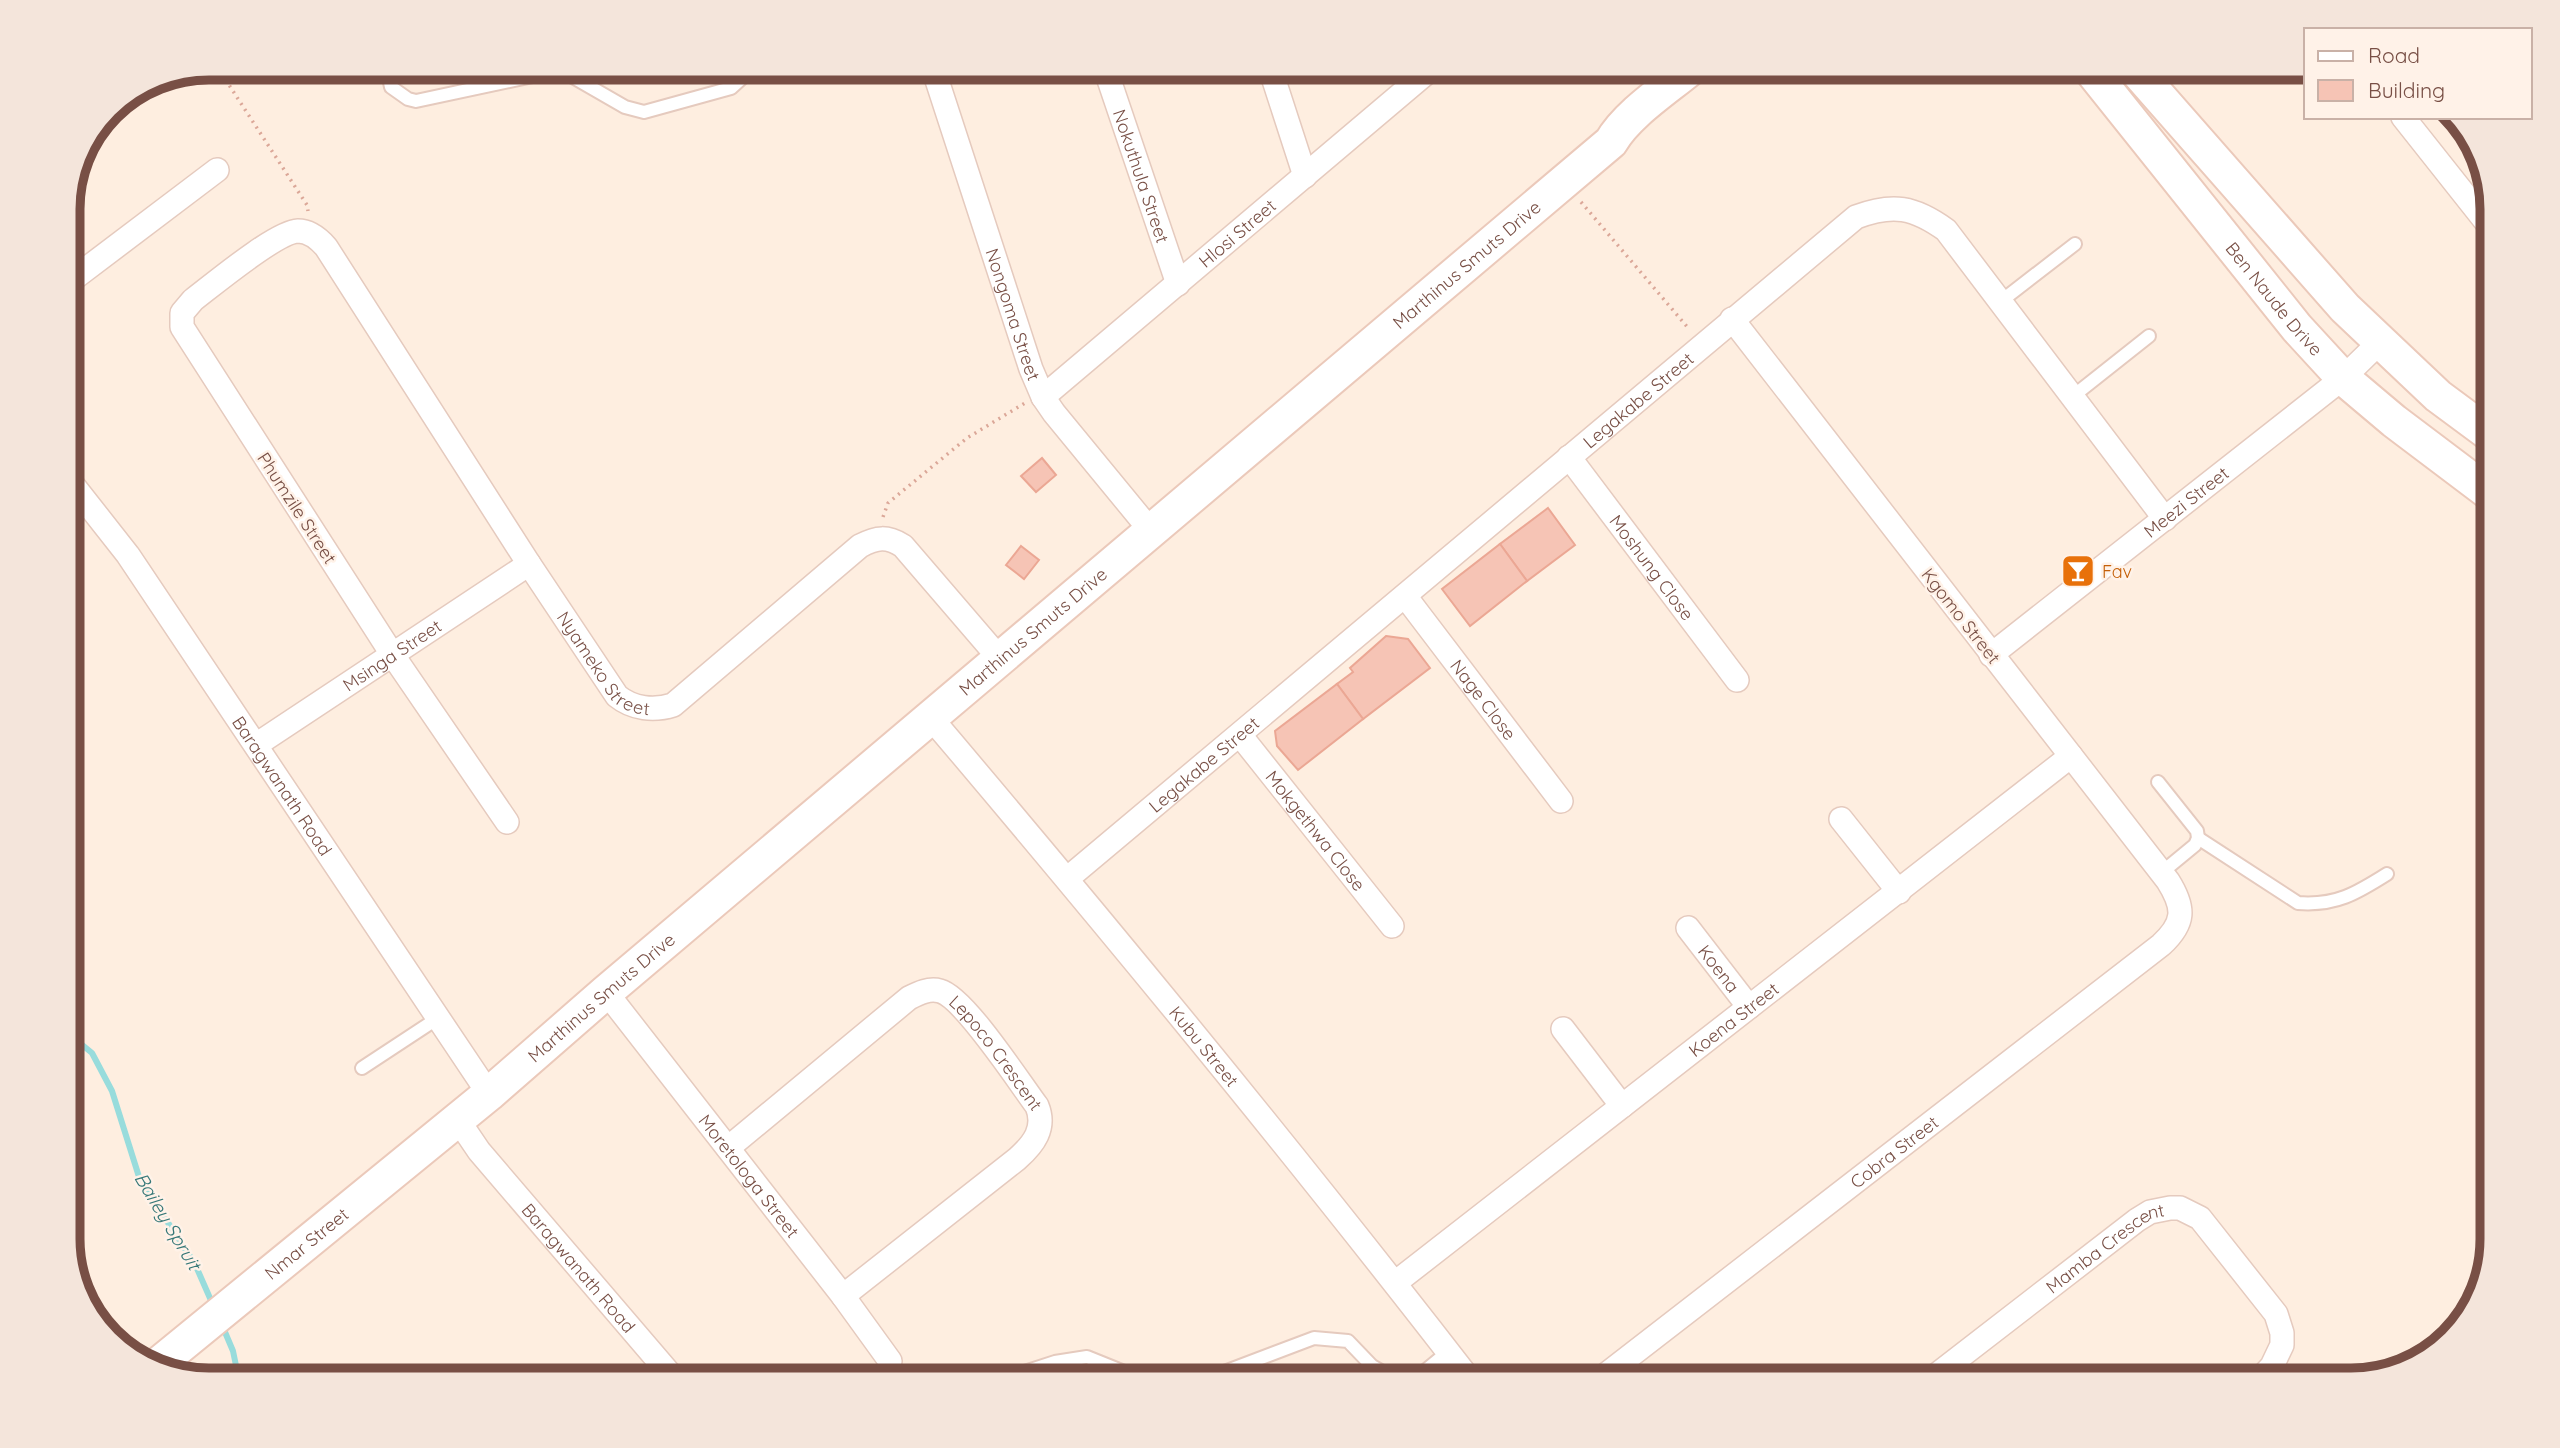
<svg xmlns="http://www.w3.org/2000/svg" width="2560" height="1448" viewBox="0 0 2560 1448" font-family="Quicksand,sans-serif">
	<style>
		.lines { fill: none; stroke-linecap: round; stroke-linejoin: round }
		.stream { stroke: #98dcdc; stroke-width: 6 }
		.building { fill: #f6c4b5; stroke: #eba794; stroke-width: 2 }
		.lane-casing { stroke: #e5cabe; stroke-width: 16 }
		.street-casing { stroke: #e5cabe; stroke-width: 26 }
		.secondary-casing { stroke: #ebc9ba; stroke-width: 37 }
		.path { stroke: #dba798; stroke-width: 3.5; stroke-dasharray: 2 5; stroke-linecap: butt }
		.lane { stroke: #fff; stroke-width: 12 }
		.street { stroke: #fff; stroke-width: 23 }
		.secondary { stroke: #fff; stroke-width: 33 }
		.labels { text-anchor: middle; dominant-baseline: central; stroke-width: 5; stroke-linejoin: round; paint-order: stroke }
		.street-label { font-size: 18px; fill: #784f45; stroke: #fff2e8 }
		.food-label { font-size: 18px; fill: #c56008; stroke: #fff2e8; text-anchor: start }
		.water-label { font-size: 19px; font-style: italic; fill: #357777; stroke: #fff2e8 }
		.rim { fill: none; stroke: #784f45; stroke-width: 9 }
	</style>
	<rect width="100%" height="100%" fill="#feeee0"/>
	<g class="lines">
		<g class="stream">
			<path d="M69,1034L92,1053L112,1091L140,1180L195,1264L213,1305"/>
			<path d="M222,1325L233,1351L239,1380"/>
		</g>
	</g>
	<g class="building">
		<path d="M1042,458L1056,475L1036,492L1021,476Z"/>
		<path d="M1548,508L1575,545L1527,581L1500,544Z"/>
		<path d="M1500,544L1527,581L1470,626L1442,589Z"/>
		<path d="M1021,546L1039,560L1024,579L1006,565Z"/>
		<path d="M1386,636L1408,639L1430,668L1363,719L1337,684L1353,672L1350,668Z"/>
		<path d="M1337,684L1363,719L1298,770L1277,746L1275,731Z"/>
	</g>
	<g class="lines">
		<defs>
			<g id="lane">
				<path d="M387,68L391,87L408,99L416,101L556,71L566,73L625,107L644,112L731,88L753,68"/>
				<path d="M2000,302L2075,244"/>
				<path d="M2072,397L2149,336"/>
				<path d="M2158,782L2197,831L2198,838L2195,845L2161,873"/>
				<path d="M2198,838L2298,903C2336,906 2357,893 2387,874"/>
				<path d="M362,1068L438,1018"/>
				<path d="M1000,1380L1055,1362L1087,1357L1144,1380"/>
				<path d="M1203,1380L1314,1338L1348,1341L1372,1366L1395,1379L1403,1380"/>
				<path d="M1414,1380L1448,1352"/>
			</g>
			<g id="street">
				<path id="s1" d="M933,68L1031,369L1043,397L1054,413L1151,531"/>
				<path id="s2" d="M1105,68L1178,284"/>
				<path d="M1270,68L1305,176"/>
				<path d="M2403,117L2491,228"/>
				<path d="M69,282L217,170"/>
				<path id="s3" d="M1043,397L1432,68"/>
				<path id="s4" d="M1569,457L1737,680"/>
				<path id="s5" d="M69,480L128,555L489,1094"/>
				<path id="s6" d="M1405,596L1561,801"/>
				<path id="s7" d="M1991,655L2343,378L2379,343"/>
				<path id="s8" d="M931,718C1115,935 1296,1155 1470,1380"/>
				<path id="s9" d="M1240,735L1392,926"/>
				<path id="s10" d="M256,745L529,564"/>
				<path d="M1841,819L1899,892"/>
				<path id="s11" d="M507,822L392,654L182,327V313L193,300C214,284 276,232 298,231C310,231 319,239 326,247L529,564L617,696C633,709 654,711 673,705L860,546C877,537 887,536 903,546L1001,660"/>
				<path id="s12" d="M1068,878L1856,217C1893,203 1914,207 1946,230L2165,519"/>
				<path id="s13" d="M1688,928L1749,1007"/>
				<path id="s14" d="M606,992L843,1296L890,1361"/>
				<path d="M1563,1029L1622,1106"/>
				<path id="s15" d="M458,1120L479,1151L675,1380"/>
				<path id="s16" d="M728,1148L909,998C919,993 929,988 940,991C964,997 1019,1082 1037,1106C1046,1128 1034,1144 1017,1159L843,1296"/>
				<path id="s17" d="M1395,1283L2071,756"/>
				<path id="s18" d="M1599,1380L2161,945C2185,923 2185,908 2168,881L1732,319"/>
				<path id="s19" d="M1930,1380L2137,1220L2150,1212L2170,1208H2180L2200,1218L2276,1314L2282,1333V1345L2272,1366L2259,1380"/>
			</g>
			<g id="secondary">
				<path id="s20" d="M2089,68L2297,328L2343,378L2394,421L2492,495"/>
				<path d="M2134,68L2345,308L2438,396L2492,436"/>
				<path id="s21" d="M156,1366L489,1094L606,992L1611,142C1627,114 1666,89 1691,68"/>
			</g>
		</defs>
		<use href="#lane" class="lane-casing"/>
		<use href="#street" class="street-casing"/>
		<use href="#secondary" class="secondary-casing"/>
		<g class="path">
			<path d="M218,68L307,205L308,211"/>
			<path d="M1581,202L1689,329"/>
			<path d="M883,517L888,503L967,438L1025,403"/>
		</g>
		<use href="#lane" class="lane"/>
		<use href="#street" class="street"/>
		<use href="#secondary" class="secondary"/>
	</g>
	<defs>
		<symbol id="bar-square" viewBox="-11 -11 22 22"><rect x="-9" y="-9" width="18" height="18" rx="4" fill="#e8710a" stroke="#fff2e8"/><path d="M-6-5H6L.8 .8V4.5H3.5V6h-7V4.5H-.8V.8Z" fill="#fff"/></symbol>
	</defs>
	<g fill-rule="evenodd">
		<use href="#bar-square" x="2059" y="552" width="38" height="38"/>
	</g>
	<g class="labels">
		<g class="street-label">
			<text stroke="none"><textPath href="#s2" startOffset="114">Nokuthula Street</textPath></text>
			<text stroke="none"><textPath href="#s3" startOffset="254">Hlosi Street</textPath></text>
			<text stroke="none"><textPath href="#s21" startOffset="1712">Marthinus Smuts Drive</textPath></text>
			<text stroke="none"><textPath href="#s20" startOffset="296">Ben Naude Drive</textPath></text>
			<text stroke="none"><textPath href="#s1" startOffset="259">Nongoma Street</textPath></text>
			<text stroke="none"><textPath href="#s12" startOffset="744">Legakabe Street</textPath></text>
			<text stroke="none"><textPath href="#s7" startOffset="248">Meezi Street</textPath></text>
			<text transform="translate(297 508) rotate(57)">Phumzile Street</text>
			<text stroke="none"><textPath href="#s4" startOffset="138">Moshung Close</textPath></text>
			<text transform="translate(1961 616) rotate(52)">Kgomo Street</text>
			<text stroke="none"><textPath href="#s21" startOffset="1144">Marthinus Smuts Drive</textPath></text>
			<text stroke="none"><textPath href="#s10" startOffset="163">Msinga Street</textPath></text>
			<text stroke="none"><textPath href="#s11" startOffset="1286">Nyameko Street</textPath></text>
			<text stroke="none"><textPath href="#s6" startOffset="130">Nage Close</textPath></text>
			<text stroke="none"><textPath href="#s12" startOffset="177">Legakabe Street</textPath></text>
			<text stroke="none"><textPath href="#s5" startOffset="373">Baragwanath Road</textPath></text>
			<text stroke="none"><textPath href="#s9" startOffset="122">Mokgethwa Close</textPath></text>
			<text stroke="none"><textPath href="#s13" startOffset="51">Koena</textPath></text>
			<text stroke="none"><textPath href="#s21" startOffset="578">Marthinus Smuts Drive</textPath></text>
			<text stroke="none"><textPath href="#s17" startOffset="429">Koena Street</textPath></text>
			<text stroke="none"><textPath href="#s8" startOffset="427">Kubu Street</textPath></text>
			<text stroke="none"><textPath href="#s16" startOffset="352">Lepoco Crescent</textPath></text>
			<text stroke="none"><textPath href="#s18" startOffset="373">Cobra Street</textPath></text>
			<text stroke="none"><textPath href="#s14" startOffset="233">Moretologa Street</textPath></text>
			<text stroke="none"><textPath href="#s21" startOffset="194">Nmar Street</textPath></text>
			<text stroke="none"><textPath href="#s19" startOffset="220">Mamba Crescent</textPath></text>
			<text stroke="none"><textPath href="#s15" startOffset="191">Baragwanath Road</textPath></text>
		</g>
		<g class="food-label">
			<text x="2102" y="571">Fav</text>
		</g>
		<g class="water-label">
			<text transform="translate(168 1221) rotate(59)">Bailey Spruit</text>
		</g>
	</g>
	<path d="M0 0H2560V1448H0ZM209 80H2351A129 129 0 0 1 2480 209V1239A129 129 0 0 1 2351 1368H209A129 129 0 0 1 80 1239V209A129 129 0 0 1 209 80Z" fill="#f4e5db" fill-rule="evenodd"/>
	<path class="rim" d="M209 80H2351A129 129 0 0 1 2480 209V1239A129 129 0 0 1 2351 1368H209A129 129 0 0 1 80 1239V209A129 129 0 0 1 209 80Z"/>
	<rect x="2304" y="28" width="228" height="91" fill="#fff2e8" stroke="#c9b1a7" stroke-width="2"/>
	<rect x="2318" y="51" width="35" height="10" fill="#ffffff" stroke="#c9b1a7" stroke-width="2"/>
	<text x="2368" y="63" font-size="21" fill="#784f45">Road</text>
	<rect x="2318" y="80" width="35" height="21" fill="#f6c4b5" stroke="#c9b1a7" stroke-width="2"/>
	<text x="2368" y="98" font-size="21" fill="#784f45">Building</text>
</svg>
